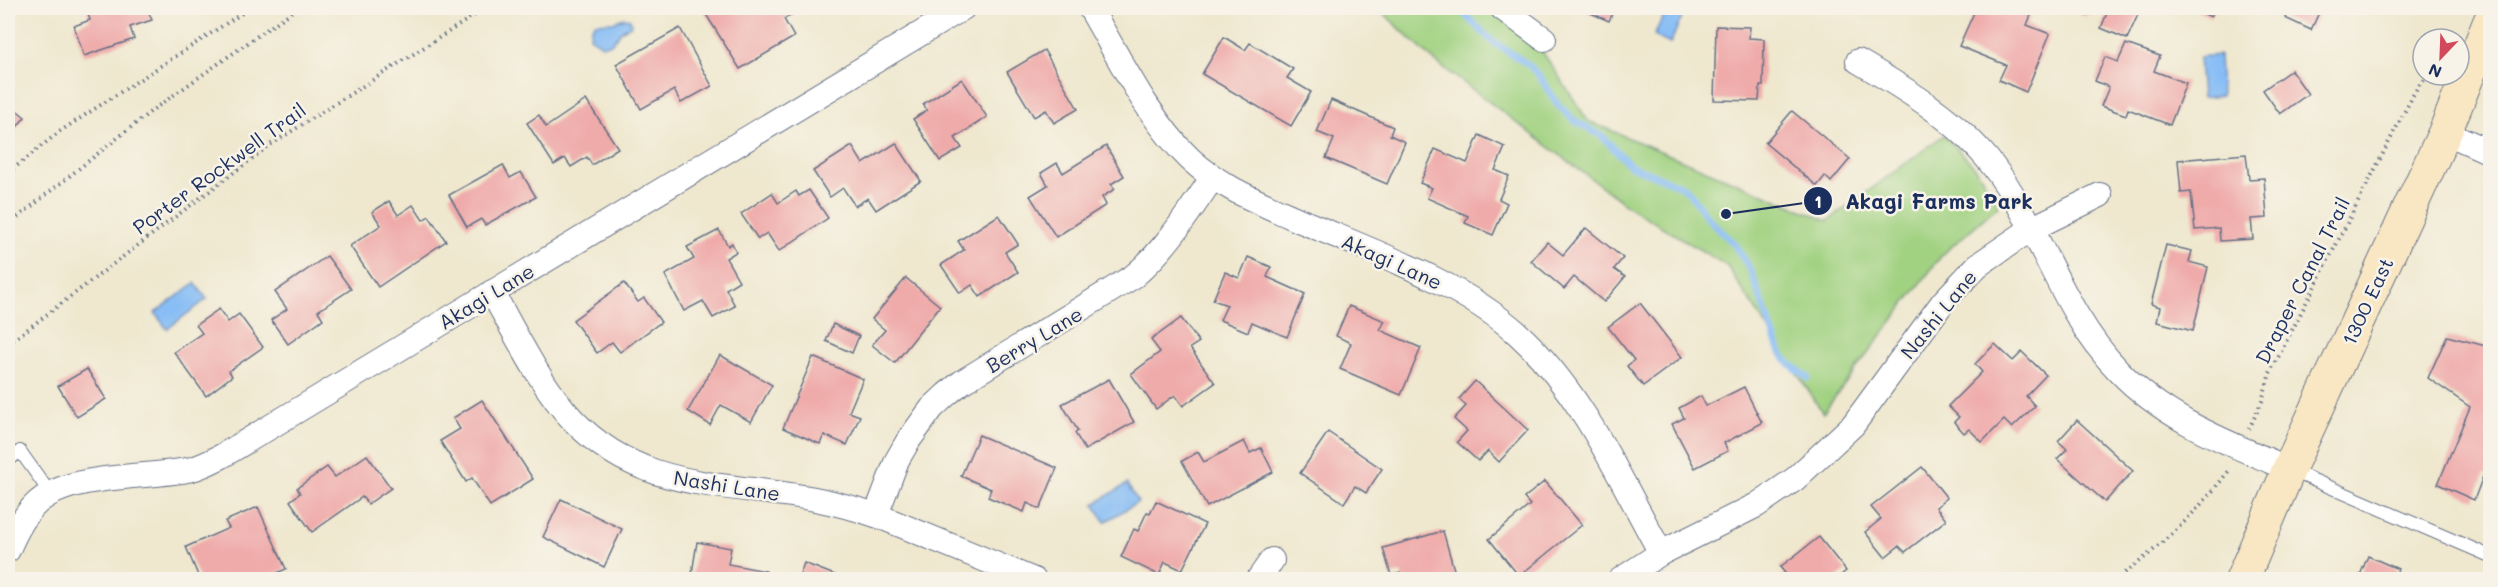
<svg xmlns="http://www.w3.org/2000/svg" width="2498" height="587" viewBox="0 0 2498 587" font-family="Mali,sans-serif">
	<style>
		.green { fill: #a1d281; stroke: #5e8070; stroke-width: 1.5 }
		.water { fill: #85bcf5; stroke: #5076aa; stroke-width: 1.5 }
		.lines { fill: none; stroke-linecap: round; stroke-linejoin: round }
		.stream { stroke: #85bcf5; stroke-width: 7 }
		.building { fill: #efabaa }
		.service-casing { stroke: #657086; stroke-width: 14 }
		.minor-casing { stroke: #657086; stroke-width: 26 }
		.secondary-casing { stroke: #657086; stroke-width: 35 }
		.path { stroke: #657086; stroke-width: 4; stroke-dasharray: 1.5 4.5; stroke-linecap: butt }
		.service { stroke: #fff; stroke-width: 12 }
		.minor { stroke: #fff; stroke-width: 24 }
		.secondary { stroke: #f9e7c3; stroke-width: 33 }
		.labels { text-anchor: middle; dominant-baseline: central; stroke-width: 5; stroke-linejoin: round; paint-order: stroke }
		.street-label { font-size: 20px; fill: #1b2f5e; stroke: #f7f3e8 }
		.leader { fill: none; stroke: #1b2f5e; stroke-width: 2 }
		.callout-dot { fill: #1b2f5e; stroke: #f7f3e8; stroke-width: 2 }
		.mark-label { font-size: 18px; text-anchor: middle; font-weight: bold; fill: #fff }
		.callout-label { font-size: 21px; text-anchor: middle; font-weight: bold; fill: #1b2f5e; stroke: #f7f3e8; stroke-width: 5; stroke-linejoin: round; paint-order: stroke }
	</style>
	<rect width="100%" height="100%" fill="#f7f3e8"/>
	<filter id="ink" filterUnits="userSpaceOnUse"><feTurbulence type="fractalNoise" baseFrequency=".0167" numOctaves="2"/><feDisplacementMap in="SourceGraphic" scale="12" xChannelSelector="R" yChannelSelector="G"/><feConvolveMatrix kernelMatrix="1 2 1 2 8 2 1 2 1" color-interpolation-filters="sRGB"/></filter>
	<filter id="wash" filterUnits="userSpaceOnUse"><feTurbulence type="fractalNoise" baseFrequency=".008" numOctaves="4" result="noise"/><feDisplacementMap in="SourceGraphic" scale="24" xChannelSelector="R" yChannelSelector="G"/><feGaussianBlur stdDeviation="1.35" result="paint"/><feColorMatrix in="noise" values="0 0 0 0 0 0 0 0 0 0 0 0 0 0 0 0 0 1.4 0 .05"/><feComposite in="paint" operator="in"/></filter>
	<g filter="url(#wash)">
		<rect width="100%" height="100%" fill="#efe8cf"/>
		<path class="green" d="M1378,8H1491L1542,51L1588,121L1828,221L1944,135L1975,167L1999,205L1942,255L1823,413L1727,266L1629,207L1432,59Z"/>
		<g class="water">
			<path d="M1667,8H1686L1670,44L1654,36Z"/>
			<path d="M624,18L630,19L631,25L621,31L611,44L602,45L590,37L591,29L595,23L613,22Z"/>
			<path d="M2219,55L2221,96L2202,98L2199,57Z"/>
			<path d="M195,283L207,299L167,329L155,313Z"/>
			<path d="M1127,484L1138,502L1105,522L1094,504Z"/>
		</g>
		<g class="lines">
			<path class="stream" d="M1458,8L1493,42L1529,65L1540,77L1558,105L1575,121L1602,136L1631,166L1681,186L1689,192L1707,217L1734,244L1750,269L1779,350L1788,362L1808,378"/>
		</g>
		<g id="blocks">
			<g class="building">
				<path d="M86,8H147L152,20L130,27L134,39L84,56L74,26L90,20Z"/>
				<path d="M702,8H800L801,9L784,19L794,37L740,69Z"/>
				<path d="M1579,8H1615L1609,21Z"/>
				<path d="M1976,8H2034L2027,25L2050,34L2026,92L1999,80L2006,65L1959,46Z"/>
				<path d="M2065,8H2090L2087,16Z"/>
				<path d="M2109,8H2141L2127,39L2101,28Z"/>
				<path d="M2191,8H2215L2211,17Z"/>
				<path d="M2290,8H2321L2311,30L2285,18Z"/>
				<path d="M1716,26L1750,27L1749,38L1764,39L1763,86H1760L1759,101L1714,100Z"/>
				<path d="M680,28L712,86L681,103L674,90L641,109L616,64Z"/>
				<path d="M1224,37L1245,50L1250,43L1293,69L1287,78L1311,92L1291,126L1202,74Z"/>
				<path d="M2126,44L2160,56L2154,71L2186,83L2170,125L2128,109L2126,115L2101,106L2109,87L2095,81L2105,57L2118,62Z"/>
				<path d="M1044,50L1078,109L1054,123L1046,110L1034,117L1007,72Z"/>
				<path d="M2291,70L2308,94L2280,114L2263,90Z"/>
				<path d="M962,79L987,117L955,138L962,148L940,161L913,119L927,110L923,104Z"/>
				<path d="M586,100L618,148L592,165L587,157L571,167L565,158L554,165L527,123L539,115L546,127Z"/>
				<path d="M1331,100L1393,127L1390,135L1405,142L1387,184L1326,158L1334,139L1317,132Z"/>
				<path d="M8,103L25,117L8,138Z"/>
				<path d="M1792,111L1850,159L1831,182L1825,176L1817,186L1765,143Z"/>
				<path d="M1479,135L1505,147L1495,170L1509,176L1499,199L1507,203L1493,235L1465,223L1468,216L1427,198L1432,188L1420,183L1435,149L1467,163Z"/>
				<path d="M896,143L921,181L876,210L868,198L855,206L843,188L830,197L813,171L852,146L863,164Z"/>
				<path d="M1106,146L1124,176L1111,184L1115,189L1102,197L1106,205L1056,237L1030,196L1048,185L1041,173L1057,163L1063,173Z"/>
				<path d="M2246,154L2249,179L2264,178L2267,218L2251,219L2253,239L2220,241L2219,228L2195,230L2191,192L2181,193L2178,160Z"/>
				<path d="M503,165L510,178L521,172L536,197L485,225L481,219L467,227L449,195Z"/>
				<path d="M809,190L828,218L779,251L767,233L758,239L741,214L772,193L778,203L796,191L799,196Z"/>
				<path d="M389,201L398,215L413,205L423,220L429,216L446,241L378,287L350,246L381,225L372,212Z"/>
				<path d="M999,215L1018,244L1005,252L1018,272L980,297L972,285L960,293L941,265L964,250L958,241Z"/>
				<path d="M1586,228L1623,258L1614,269L1625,277L1604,302L1574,277L1564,289L1531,261L1547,242L1563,255Z"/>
				<path d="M719,230L728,246L732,243L736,252L726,258L739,281L726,289L735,306L713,318L703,301L684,311L665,275L694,259L687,247Z"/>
				<path d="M2166,245L2192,251L2189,262L2208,267L2193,331L2157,322L2160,307L2151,304Z"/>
				<path d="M327,256L351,289L318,311L323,319L288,344L271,320L287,309L275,292Z"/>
				<path d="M1248,257L1271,267L1267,277L1305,294L1287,337L1252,322L1248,332L1220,320L1227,305L1213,300L1225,272L1239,278Z"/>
				<path d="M906,278L940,306L895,363L872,345L885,330L872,319Z"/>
				<path d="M624,283L638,302L644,298L661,322L620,352L612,342L597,353L573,320Z"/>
				<path d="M1640,303L1682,357L1643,386L1627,366L1634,360L1608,327Z"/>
				<path d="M1349,306L1385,321L1380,330L1421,348L1401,395L1340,369L1351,343L1336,336Z"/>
				<path d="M219,309L228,322L239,314L263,347L229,371L232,376L206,396L174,352L202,333L196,325Z"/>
				<path d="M1181,318L1199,342L1190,348L1215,383L1183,406L1175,395L1156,409L1131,374L1160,352L1151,340Z"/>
				<path d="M833,324L859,336L852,353L826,341Z"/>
				<path d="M2447,336L2490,347V477L2484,474L2474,500L2438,484L2470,407L2428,378Z"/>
				<path d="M1995,344L2013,361L2022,352L2046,375L2026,396L2035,406L2012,428L2004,420L1982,442L1969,429L1964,433L1954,422L1959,417L1948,406L1982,372L1975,364Z"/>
				<path d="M720,355L772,385L751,422L721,405L710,425L688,411Z"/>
				<path d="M813,357L863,379L849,412L860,416L847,445L824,435L820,444L783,428Z"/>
				<path d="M87,369L106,399L77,417L58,386Z"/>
				<path d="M1109,379L1134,422L1085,450L1075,433L1078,431L1062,404Z"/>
				<path d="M1475,381L1528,430L1499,462L1488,451L1478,461L1457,442L1467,431L1454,419L1466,406L1459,399Z"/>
				<path d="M1744,387L1762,423L1724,443L1728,451L1695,468L1672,424L1684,418L1679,408L1701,396L1706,406Z"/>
				<path d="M482,400L533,479L490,506L472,478L466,482L440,441L460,429L453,418Z"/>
				<path d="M2077,420L2133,471L2105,502L2057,459L2067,449L2058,441Z"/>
				<path d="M1328,432L1382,469L1366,493L1355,486L1344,503L1300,473Z"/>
				<path d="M979,435L1057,468L1040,509L1027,503L1024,512L988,497L991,489L961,476Z"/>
				<path d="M1244,441L1250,453L1261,448L1273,472L1207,507L1182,461L1198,452L1204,462Z"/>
				<path d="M367,455L391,488L368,504L362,497L312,532L290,501L300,493L297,488L327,467L335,477Z"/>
				<path d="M1922,467L1947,498L1936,507L1946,520L1905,552L1899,546L1885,557L1865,532L1881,519L1871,507Z"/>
				<path d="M1545,481L1582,525L1519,576L1489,539L1530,505L1524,498Z"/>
				<path d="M561,499L622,529L604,567L543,537Z"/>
				<path d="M1156,501L1205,524L1182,570L1165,562L1159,575L1121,557L1134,529L1138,531L1147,512L1150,513Z"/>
				<path d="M258,507L286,569L262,580H200L186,547L229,528L225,521Z"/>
				<path d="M1443,531L1457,580H1403L1401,573L1391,575L1383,548Z"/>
				<path d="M1819,537L1846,571L1835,580H1777L1785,573L1780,567Z"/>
				<path d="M697,542L731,548L728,564L766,571L764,580H691Z"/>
				<path d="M2368,556L2398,569L2393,580H2358Z"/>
				<path d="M804,563L845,579V580H798Z"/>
			</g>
		</g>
	</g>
	<g filter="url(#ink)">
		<use href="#blocks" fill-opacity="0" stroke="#657086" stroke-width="1.5"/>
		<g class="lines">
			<defs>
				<g id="service">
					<path d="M8,461L20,451L50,493"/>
					<path d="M2290,470L2490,556"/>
				</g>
				<g id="minor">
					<path d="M1090,8C1119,57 1148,119 1190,159C1219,186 1256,201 1292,217C1365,249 1458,280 1517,333C1583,393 1618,476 1661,553"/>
					<path d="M1502,8L1544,39"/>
					<path d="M1858,61C1907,90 1958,120 1993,166C2042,230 2061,311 2118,370C2165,420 2228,443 2289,469"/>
					<path d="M2445,132L2490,152"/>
					<path d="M492,292C516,334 540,385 572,419C634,485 709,483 791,495C820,499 848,506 876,515L1034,580"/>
					<path d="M876,515L897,460L908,441L932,408L947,394L962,382L1134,276C1166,249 1189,212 1213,177"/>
					<path d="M8,550C15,533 23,516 37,503C71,472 148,479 192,469C203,466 212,461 222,456L963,8"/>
					<path d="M1258,580L1272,560"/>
					<path d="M1620,580L1661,553L1757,505L1795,479L1853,425L1943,302L1978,265L2031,229L2100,195"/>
				</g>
				<path id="secondary" d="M2242,580L2289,469L2445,132L2490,21"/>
			</defs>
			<use href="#service" class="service-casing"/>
			<use href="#minor" class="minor-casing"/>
			<use href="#secondary" class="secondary-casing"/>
			<g class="path">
				<path d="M387,8H394"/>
				<path d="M8,173L59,132L250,8"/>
				<path d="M8,225L154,109L297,8"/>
				<path d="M8,344L270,145L486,8"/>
				<path d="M2249,429L2262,401L2270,373L2408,105C2415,92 2421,75 2438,76"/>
				<path d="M2115,580C2162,546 2195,515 2231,468"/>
			</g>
			<use href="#service" class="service"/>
			<use href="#minor" class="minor"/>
			<use href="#secondary" class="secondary"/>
		</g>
	</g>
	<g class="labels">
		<g class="street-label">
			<text transform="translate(219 168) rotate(-36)">Porter Rockwell Trail</text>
			<text transform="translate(1392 261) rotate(24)">Akagi Lane</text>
			<text transform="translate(2302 280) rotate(-63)">Draper Canal Trail</text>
			<text transform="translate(486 296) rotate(-31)">Akagi Lane</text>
			<text transform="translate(2367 301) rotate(-65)">1300 East</text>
			<text transform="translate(1938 314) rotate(-51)">Nashi Lane</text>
			<text transform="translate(1034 339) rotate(-31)">Berry Lane</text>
			<text transform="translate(727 485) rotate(9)">Nashi Lane</text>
		</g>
	</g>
	<path class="leader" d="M1726 214L1818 201"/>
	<g class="callout-dot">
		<circle cx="1726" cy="214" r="6"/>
		<circle cx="1818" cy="201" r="15"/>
	</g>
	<g class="mark-label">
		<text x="1818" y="208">1</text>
	</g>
	<g class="callout-label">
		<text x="1939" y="209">Akagi Farms Park</text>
	</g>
	<rect width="2498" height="587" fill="none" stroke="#f7f3e8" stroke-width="30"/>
	<g transform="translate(2441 57) rotate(203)"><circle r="28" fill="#f7f3e8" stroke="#9fa5b1" stroke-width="1.5"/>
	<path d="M0-4.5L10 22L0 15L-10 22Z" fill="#d1495b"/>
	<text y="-9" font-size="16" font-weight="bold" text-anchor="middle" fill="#1b2f5e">N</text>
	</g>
</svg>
